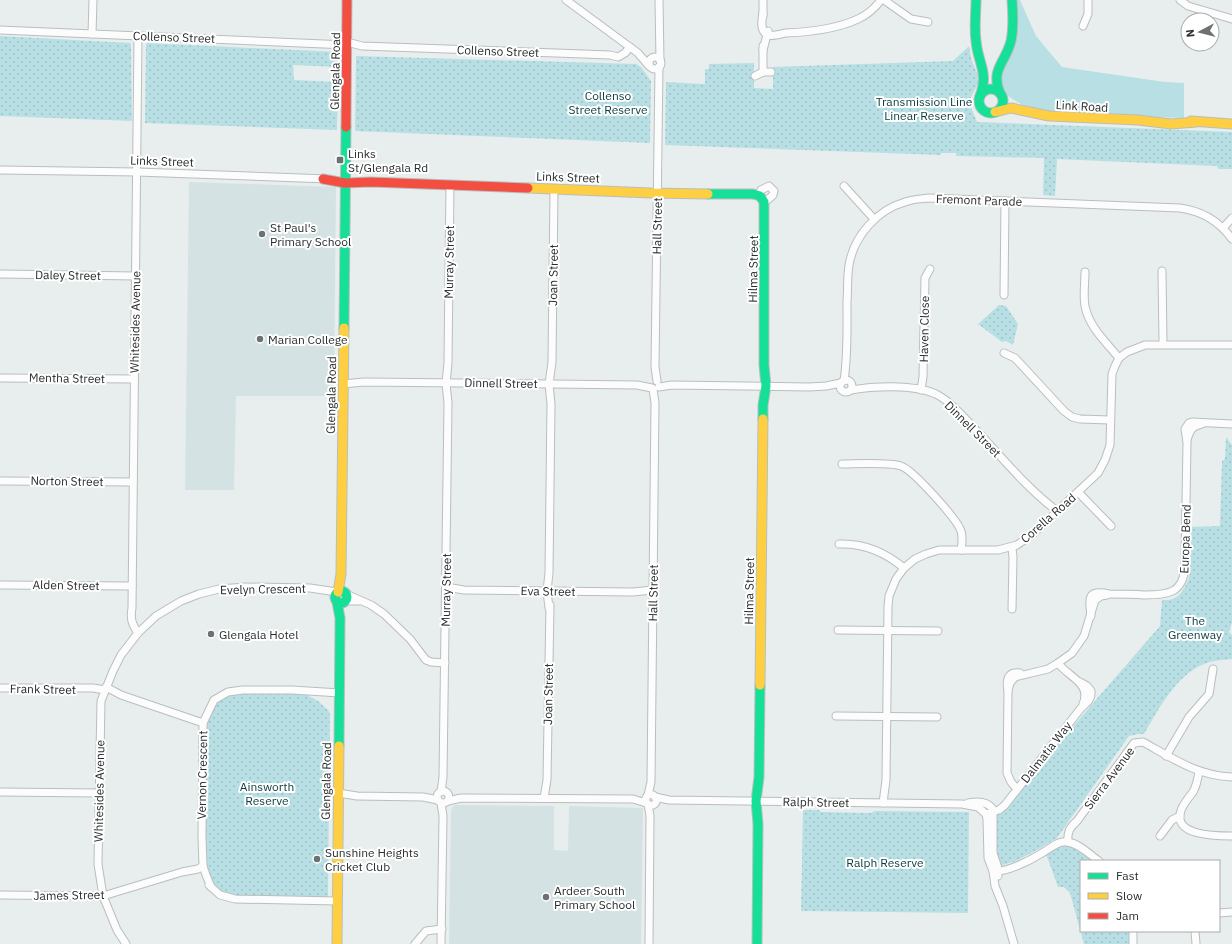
<svg xmlns="http://www.w3.org/2000/svg" width="1232" height="944" viewBox="0 0 1232 944" font-family="'IBM Plex Sans',sans-serif">
	<style>
		.built { fill: #d5e2e3 }
		.grass { fill: #b8e0e4 }
		.park { fill: url(#park-dots) }
		.lines { fill: none; stroke-linecap: round; stroke-linejoin: round }
		.street-casing { stroke: #b9bebe; stroke-width: 9 }
		.fast-casing { stroke: #b9bebe; stroke-width: 11 }
		.slow-casing { stroke: #b9bebe; stroke-width: 11 }
		.jam-casing { stroke: #b9bebe; stroke-width: 11 }
		.street { stroke: #fcfcfc; stroke-width: 7 }
		.fast { stroke: #16e098; stroke-width: 9 }
		.slow { stroke: #ffcf43; stroke-width: 9 }
		.jam { stroke: #f24e42; stroke-width: 9 }
		.poi-dot { fill: #6c7171; stroke: #fff; stroke-width: 1.5 }
		.labels { text-anchor: middle; dominant-baseline: central; stroke-width: 4; stroke-linejoin: round; paint-order: stroke }
		.street-label { font-size: 12px; fill: #292d2d; stroke: #fff }
		.park-label { font-size: 12px; fill: #093a3e; stroke: #fff }
		.poi-label { font-size: 12px; fill: #292d2d; stroke: #fff; text-anchor: start }
	</style>
	<defs>
		<pattern id="park-dots" width="8" height="8" patternUnits="userSpaceOnUse"><rect width="8" height="8" fill="#b8e0e4"/><path d="M2 2h.1M6 6h.1" fill="none" stroke="#9ec0c4" stroke-width="1.8" stroke-linecap="round"/></pattern>
	</defs>
	<rect width="100%" height="100%" fill="#e8eeee"/>
	<g class="built">
		<path d="M189,182L336,187L334,396H236L234,490H185Z"/>
		<path d="M454,805L554,806V850L568,851L569,806L643,808L641,944H449L451,810Z"/>
	</g>
	<path class="grass" d="M1017,0H1020L1036,36L1062,67L1165,82L1184,83V118L1086,115L1052,113L1036,110L1024,106L1003,93L999,81Z"/>
	<g class="park">
		<path d="M0,36L130,43L131,44L132,121L0,116Z"/>
		<path d="M147,43L338,52V67L293,65L294,80L338,82L337,130L145,123L146,45Z"/>
		<path d="M969,46L971,58L978,75V84L971,97L970,105L977,122L1232,132V169H1218L1217,166L1057,159L1055,196L1043,195L1044,158L956,156V153H941V155L665,145L666,82L705,84V69H709V64L754,63V88L773,89V67L953,61Z"/>
		<path d="M356,56L636,64L641,67L651,81L650,143L355,131Z"/>
		<path d="M999,305L1006,306L1018,324L1013,345L1006,341L1002,342L978,324Z"/>
		<path d="M1226,437L1232,445V622L1229,632L1232,635V659C1223,660 1213,660 1204,664C1175,676 1159,709 1144,734H1138L1129,736L1057,838L1037,850L1016,861L999,866L995,832L997,814L1160,626L1162,600C1165,600 1170,600 1173,599C1181,596 1186,585 1189,578L1190,527L1220,526L1222,461L1225,459Z"/>
		<path d="M240,693L295,694L307,695L318,701L328,710L330,714L328,896L326,897L241,896C214,892 213,886 205,862L207,724C210,705 223,696 240,693Z"/>
		<path d="M803,810H819L821,812L871,813L875,811L969,812L968,913L801,911Z"/>
		<path d="M1062,844L1074,846L1094,861H1081V931H1130V944H1084L1070,893L1064,887H1058L1046,854Z"/>
	</g>
	<g class="lines">
		<defs>
			<g id="street">
				<path d="M566,0L638,53L649,66"/>
				<path d="M659,0L660,61"/>
				<path d="M763,0V16"/>
				<path d="M884,0L911,19L928,22"/>
				<path d="M1180,0L1188,6L1232,19"/>
				<path d="M763,13C762,19 760,28 765,33C770,38 779,34 786,33C808,32 837,29 858,19C867,15 875,8 881,0"/>
				<path d="M1083,26L1088,14V0"/>
				<path d="M0,30L347,45"/>
				<path d="M92,34L93,0"/>
				<path d="M347,42L362,46L610,55L618,57L625,53L630,47"/>
				<path d="M763,46V72"/>
				<path d="M763,50L768,31"/>
				<circle cx="655" cy="63" r="6"/>
				<path d="M755,76L763,72H771"/>
				<path d="M0,170L137,172L328,179"/>
				<path d="M844,186L874,219"/>
				<path d="M759,194L761,190L769,186L774,191L773,195L765,202"/>
				<path d="M1223,228L1232,218"/>
				<path d="M1162,271L1163,344"/>
				<path d="M1085,272C1085,283 1083,295 1085,306C1089,327 1106,342 1119,358"/>
				<path d="M0,274L136,276"/>
				<path d="M1004,295L1005,201"/>
				<path d="M1004,353L1015,358L1064,411L1072,417L1080,419L1110,420"/>
				<path d="M0,378L133,379"/>
				<circle cx="846" cy="386" r="6"/>
				<path d="M657,381L655,367L659,67"/>
				<path d="M844,381C848,354 847,328 847,301C848,289 847,277 849,265C854,236 877,210 905,202C913,199 921,199 929,198L1180,208C1202,211 1219,221 1232,239"/>
				<path d="M343,384L364,382L637,385L652,388"/>
				<path d="M659,387L672,385L809,387L826,386L841,383"/>
				<path d="M851,390C874,386 914,384 936,394C953,403 966,420 979,433C1004,460 1028,489 1057,511"/>
				<path d="M921,390L923,377L925,278L930,269"/>
				<path d="M1187,440C1190,430 1192,426 1202,424"/>
				<path d="M842,464C856,464 889,462 901,466C913,470 957,519 961,531C963,537 962,544 961,550"/>
				<path d="M0,481L133,482"/>
				<path d="M1078,492L1111,526"/>
				<path d="M839,544C864,543 885,552 904,568"/>
				<path d="M1012,548L1013,557L1012,609"/>
				<path d="M0,585L132,586"/>
				<path d="M446,587L464,590L547,591L633,592L653,590"/>
				<path d="M346,594L371,605L384,614L410,639L426,660L431,662L445,663"/>
				<path d="M345,601H359"/>
				<path d="M549,608L547,591L549,573L551,404L549,384L552,362L554,189"/>
				<path d="M1091,616C1089,598 1087,589 1109,594C1120,594 1132,594 1144,595C1167,595 1184,594 1185,565L1187,442L1185,429L1189,423L1192,422L1232,424"/>
				<path d="M838,630L938,631"/>
				<path d="M138,633C132,624 130,619 132,608L138,36"/>
				<path d="M1058,663C1068,677 1092,683 1083,704"/>
				<path d="M106,687L121,695L203,723"/>
				<path d="M0,688H93L105,690"/>
				<path d="M1008,691L1010,683L1015,677L1048,669L1058,663L1072,653L1084,636L1095,600L1101,596L1107,595"/>
				<path d="M836,716L937,717"/>
				<path d="M1166,756L1189,717L1209,694L1213,669"/>
				<path d="M1199,771C1198,778 1197,785 1193,792C1189,797 1185,802 1182,808C1169,836 1216,836 1232,836"/>
				<path d="M1017,789L1011,782L1007,773L1008,691C1006,681 1007,671 1020,673"/>
				<circle cx="443" cy="797" r="6"/>
				<path d="M0,792L99,793"/>
				<path d="M441,792L443,777L448,403L446,383L448,363L450,185"/>
				<path d="M338,793L357,796L423,797L438,800"/>
				<circle cx="651" cy="800" r="5.5"/>
				<path d="M648,795L651,782L655,403L653,389"/>
				<path d="M655,797L669,800L962,804L978,807L986,814"/>
				<path d="M544,798L547,780L550,605"/>
				<path d="M448,801L461,798L633,799L646,803"/>
				<path d="M441,803L443,816L441,944"/>
				<path d="M883,803L886,780L888,607L889,596L896,579L904,568L915,559L926,554L939,550H998L1017,545L1034,533L1098,473L1105,460L1110,445L1112,374L1115,366L1119,358L1127,352L1145,345H1232"/>
				<path d="M968,803C978,801 987,801 993,809V853L998,868V876"/>
				<path d="M648,804L650,816L649,944"/>
				<path d="M986,814L999,810L1005,805L1081,708C1087,703 1092,699 1091,691L1087,686L1080,682"/>
				<path d="M986,814L987,819L988,858L993,871L995,886L1003,906L1014,944"/>
				<path d="M1160,836L1172,820L1180,816"/>
				<path d="M1068,842C1067,832 1070,827 1077,821L1134,743L1143,742C1172,758 1198,776 1232,777"/>
				<path d="M993,871C1006,873 1031,860 1042,853C1050,849 1058,840 1067,842C1079,843 1090,855 1099,861"/>
				<path d="M209,885L220,895L235,899L337,901"/>
				<path d="M211,887L206,875L203,866L202,837L203,723L214,700L228,692L243,690H292L340,693"/>
				<path d="M0,895L103,896L182,872L198,869L203,866"/>
				<path d="M1219,913L1232,912"/>
				<path d="M1133,931V944"/>
				<path d="M1195,931L1196,944"/>
				<path d="M126,944L117,930L103,896L98,864L101,701L113,671L121,655L138,633L156,616L181,601L199,594L219,589L246,587L310,588L337,592"/>
				<path d="M415,944L426,931L442,929"/>
			</g>
			<g id="fast">
				<path d="M976,0C976,14 974,27 976,41C978,64 989,72 980,96"/>
				<circle cx="991" cy="101" r="12"/>
				<path d="M1000,93C990,69 1006,62 1011,41C1014,27 1013,13 1012,0"/>
				<path d="M708,194H753L760,196L764,202V365L766,386L763,405V419"/>
				<path d="M344,328L346,127"/>
				<circle cx="341" cy="597" r="6"/>
				<path d="M337,602L340,618L339,746"/>
				<path d="M757,944L758,824L756,801L759,777L760,685"/>
			</g>
			<g id="slow">
				<path d="M995,112L1011,108L1049,116L1138,120L1171,124L1197,122"/>
				<path d="M1191,121L1232,124"/>
				<path d="M528,188L651,193L708,194"/>
				<path d="M338,592L341,574L344,328"/>
				<path d="M760,685L763,419"/>
				<path d="M337,944L339,746"/>
			</g>
			<g id="jam">
				<path d="M346,127L347,0"/>
				<path d="M323,179L345,183L371,182L528,188"/>
			</g>
		</defs>
		<use href="#street" class="street-casing"/>
		<use href="#fast" class="fast-casing"/>
		<use href="#slow" class="slow-casing"/>
		<use href="#jam" class="jam-casing"/>
		<use href="#street" class="street"/>
		<use href="#fast" class="fast"/>
		<use href="#slow" class="slow"/>
		<use href="#jam" class="jam"/>
	</g>
	<g class="poi-dot">
		<rect x="336" y="156" width="8" height="8" rx="2"/>
		<circle cx="262" cy="234" r="4"/>
		<circle cx="260" cy="339" r="4"/>
		<circle cx="211" cy="634" r="4"/>
		<circle cx="317" cy="859" r="4"/>
		<circle cx="546" cy="897" r="4"/>
	</g>
	<g class="labels">
		<g class="street-label">
			<text transform="translate(174 37) rotate(2)">Collenso Street</text>
			<text transform="translate(498 51) rotate(2)">Collenso Street</text>
			<text transform="translate(335 71) rotate(-89)">Glengala Road</text>
			<text transform="translate(1082 106) rotate(3)">Link Road</text>
			<text transform="translate(162 161) rotate(2)">Links Street</text>
			<text transform="translate(568 177) rotate(2)">Links Street</text>
			<text transform="translate(979 200) rotate(2)">Fremont Parade</text>
			<text transform="translate(657 226) rotate(-89)">Hall Street</text>
			<text transform="translate(449 262) rotate(-89)">Murray Street</text>
			<text transform="translate(753 269) rotate(-89)">Hilma Street</text>
			<text transform="translate(68 275) rotate(1)">Daley Street</text>
			<text transform="translate(553 275) rotate(-89)">Joan Street</text>
			<text transform="translate(135 322) rotate(-89)">Whitesides Avenue</text>
			<text transform="translate(924 329) rotate(-89)">Haven Close</text>
			<text transform="translate(67 378) rotate(1)">Mentha Street</text>
			<text transform="translate(501 383) rotate(1)">Dinnell Street</text>
			<text transform="translate(331 395) rotate(-89)">Glengala Road</text>
			<text transform="translate(973 429) rotate(45)">Dinnell Street</text>
			<text transform="translate(67 481) rotate(1)">Norton Street</text>
			<text transform="translate(1048 518) rotate(-41)">Corella Road</text>
			<text transform="translate(1185 539) rotate(-88)">Europa Bend</text>
			<text transform="translate(66 585) rotate(1)">Alden Street</text>
			<text transform="translate(263 589) rotate(-1)">Evelyn Crescent</text>
			<text transform="translate(446 590) rotate(-89)">Murray Street</text>
			<text transform="translate(548 591) rotate(1)">Eva Street</text>
			<text transform="translate(749 591) rotate(-89)">Hilma Street</text>
			<text transform="translate(653 593) rotate(-89)">Hall Street</text>
			<text transform="translate(43 689) rotate(1)">Frank Street</text>
			<text transform="translate(548 694) rotate(-89)">Joan Street</text>
			<text transform="translate(1046 752) rotate(-52)">Dalmatia Way</text>
			<text transform="translate(202 775) rotate(-89)">Vernon Crescent</text>
			<text transform="translate(1109 778) rotate(-53)">Sierra Avenue</text>
			<text transform="translate(326 781) rotate(-89)">Glengala Road</text>
			<text transform="translate(99 791) rotate(-89)">Whitesides Avenue</text>
			<text transform="translate(816 802) rotate(1)">Ralph Street</text>
			<text transform="translate(69 895) rotate(-1)">James Street</text>
		</g>
		<g class="park-label">
			<text x="608" y="95">Collenso<tspan x="608" dy="14">Street Reserve</tspan></text>
			<text x="924" y="101">Transmission Line<tspan x="924" dy="14">Linear Reserve</tspan></text>
			<text x="1195" y="620">The<tspan x="1195" dy="14">Greenway</tspan></text>
			<text x="267" y="786">Ainsworth<tspan x="267" dy="14">Reserve</tspan></text>
			<text x="885" y="862">Ralph Reserve</text>
		</g>
		<g class="poi-label">
			<text x="348" y="153">Links<tspan x="348" dy="14">St/Glengala Rd</tspan></text>
			<text x="270" y="227">St Paul's<tspan x="270" dy="14">Primary School</tspan></text>
			<text x="268" y="339">Marian College</text>
			<text x="219" y="634">Glengala Hotel</text>
			<text x="325" y="852">Sunshine Heights<tspan x="325" dy="14">Cricket Club</tspan></text>
			<text x="554" y="890">Ardeer South<tspan x="554" dy="14">Primary School</tspan></text>
		</g>
	</g>
	<rect x="1080" y="860" width="140" height="72" fill="#ffffff" stroke="#a9abab"/>
	<rect x="1088" y="873" width="20" height="6" fill="#16e098" stroke="#a9abab"/>
	<text x="1116" y="880" font-size="12" fill="#292d2d">Fast</text>
	<rect x="1088" y="893" width="20" height="6" fill="#ffcf43" stroke="#a9abab"/>
	<text x="1116" y="900" font-size="12" fill="#292d2d">Slow</text>
	<rect x="1088" y="913" width="20" height="6" fill="#f24e42" stroke="#a9abab"/>
	<text x="1116" y="920" font-size="12" fill="#292d2d">Jam</text>
	<g transform="translate(1200 32) rotate(263)"><circle r="19" fill="#ffffff" stroke="#a9abab"/>
	<path d="M0-3L7 15L0 10L-7 15Z" fill="#6c7171"/>
	<text y="-6" font-size="11" font-weight="bold" text-anchor="middle" fill="#292d2d">N</text>
	</g>
</svg>
